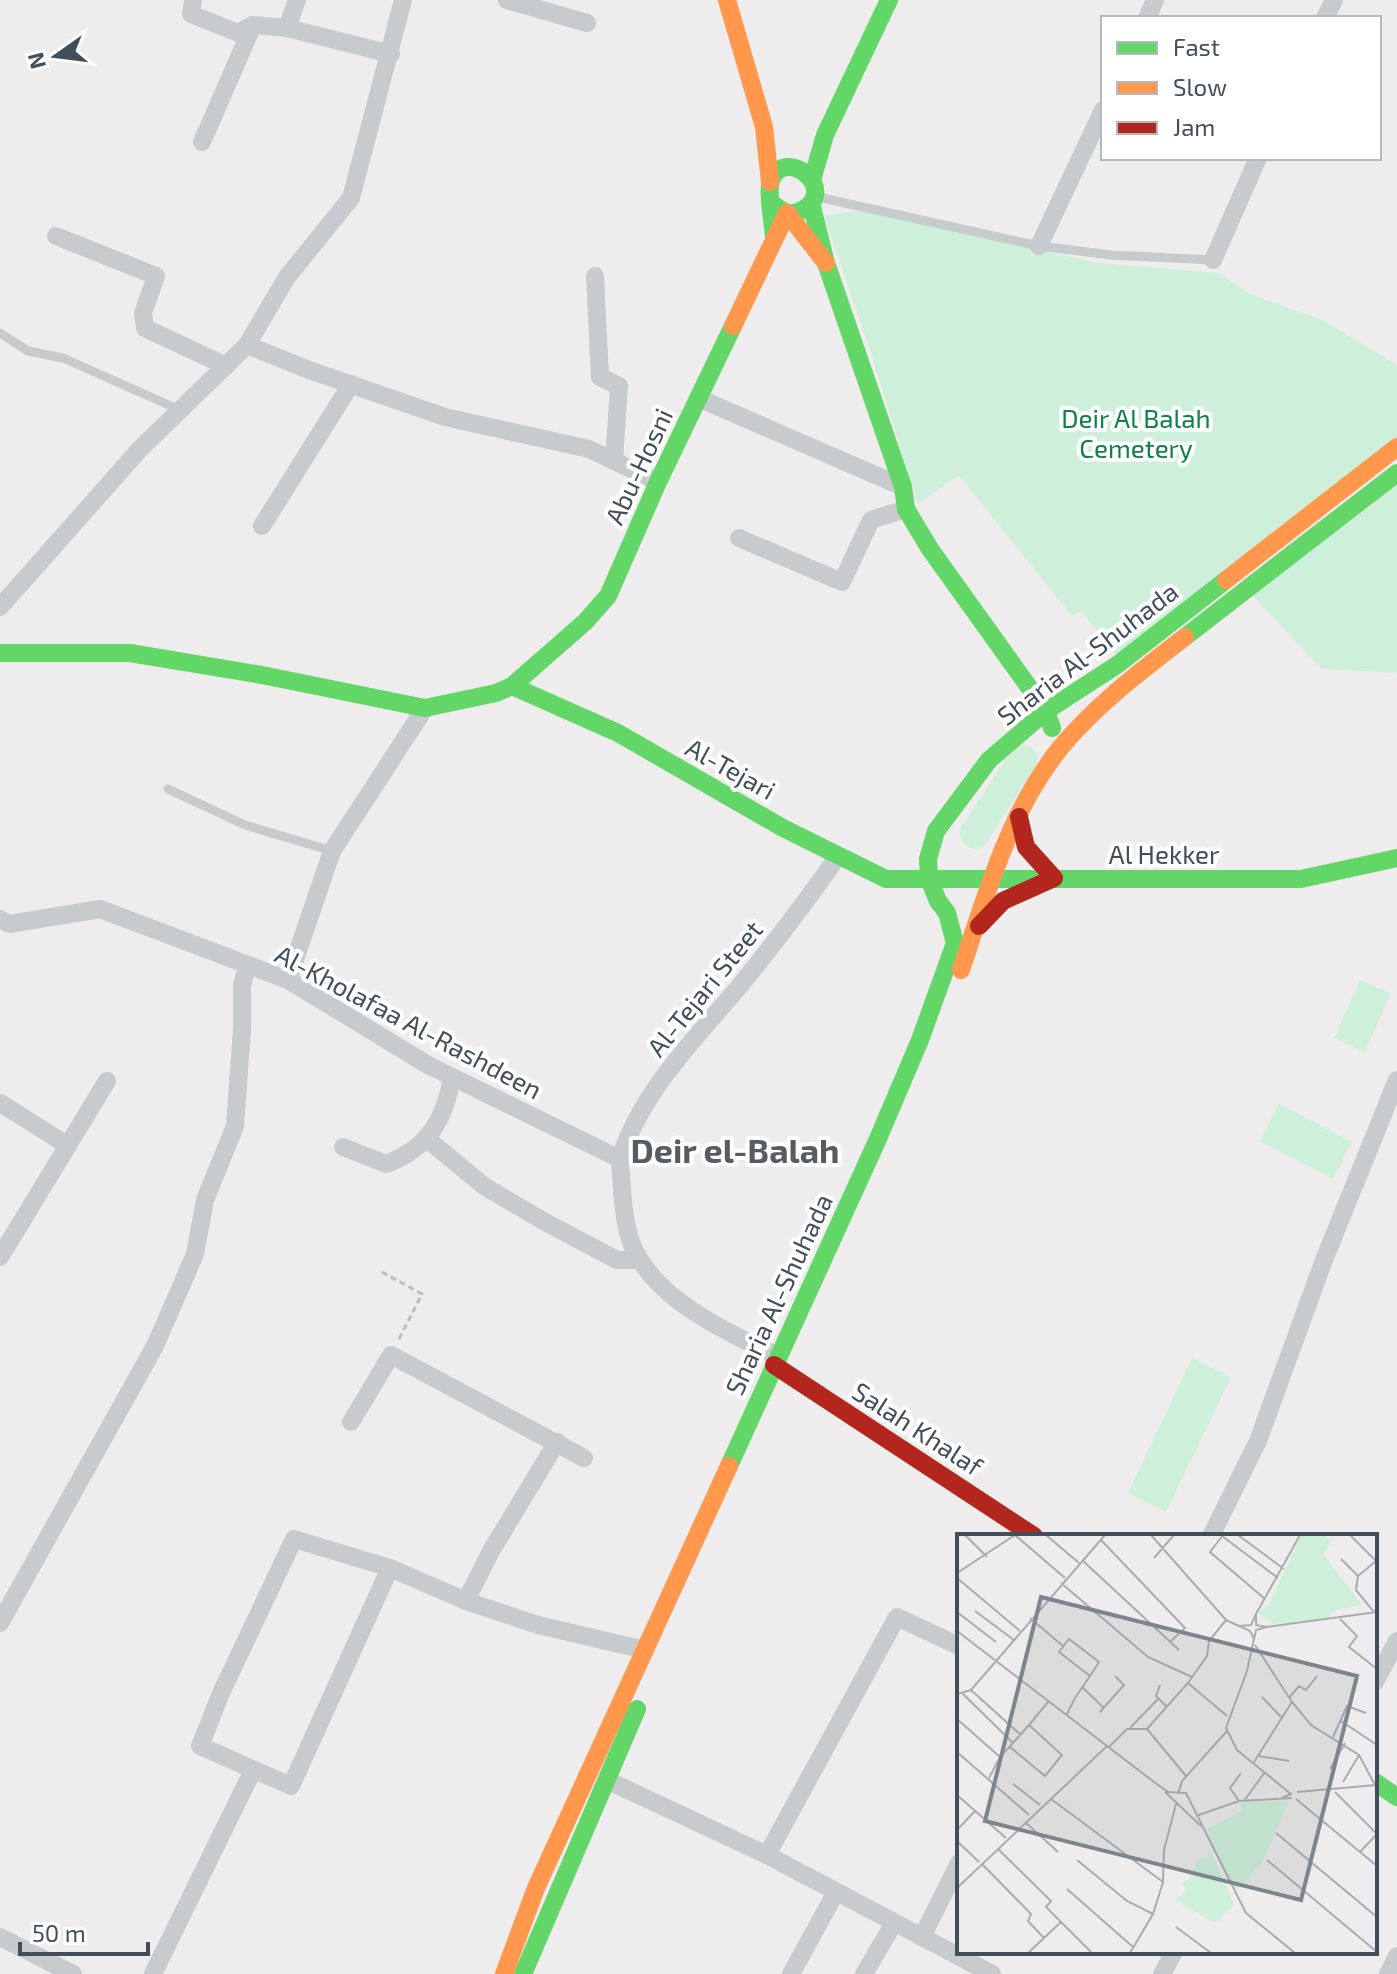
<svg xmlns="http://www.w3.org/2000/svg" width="1397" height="1974" viewBox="0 0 1397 1974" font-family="'Exo 2',sans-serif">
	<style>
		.green { fill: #cef0da }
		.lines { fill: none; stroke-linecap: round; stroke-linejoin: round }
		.path { stroke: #b3c2be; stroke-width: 3; stroke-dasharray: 6 4; stroke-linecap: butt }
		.lane { stroke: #c8cbce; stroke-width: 9 }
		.street { stroke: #c8cbce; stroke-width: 18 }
		.fast { stroke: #63d668; stroke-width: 18 }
		.slow { stroke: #ff974d; stroke-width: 18 }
		.jam { stroke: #b3261e; stroke-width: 18 }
		.labels { text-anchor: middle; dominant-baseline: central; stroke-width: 8; stroke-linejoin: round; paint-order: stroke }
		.park-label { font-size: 26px; fill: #0d8247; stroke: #fff }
		.street-label { font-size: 26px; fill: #424f5a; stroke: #fff }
		.district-label { font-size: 34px; font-weight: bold; fill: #575c61; stroke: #fff }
		.inset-road { fill: none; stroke: #a9adb2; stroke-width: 2 }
		.view { fill: #7e868d; fill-opacity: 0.15; stroke: #7e868d; stroke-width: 4 }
		.inset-edge { fill: none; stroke: #424f5a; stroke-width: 4 }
	</style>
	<rect width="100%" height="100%" fill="#eeecec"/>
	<g class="green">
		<path d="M864,210L1097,263L1219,273L1250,294L1322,320L1397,365V440L1117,656L1080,610L1072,616L959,475L918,504L869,347L824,216Z"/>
		<path d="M1397,485V673L1322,669L1252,595Z"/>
		<path d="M1021,745L1032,747L1037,754V764L984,846L974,850C964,845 960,841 960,829L1013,749Z"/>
		<path d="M1360,980L1391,993L1365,1052L1334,1038Z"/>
		<path d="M1279,1104L1352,1142L1333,1179L1260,1141Z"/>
		<path d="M1192,1358L1231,1377L1166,1512L1128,1493Z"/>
	</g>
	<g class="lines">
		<path class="path" d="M382,1272L422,1294L398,1341"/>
		<g class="lane">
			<path d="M818,197L1039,246L1111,255L1213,260"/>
			<path d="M0,333L28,351L63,358L180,410"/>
			<path d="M168,789L245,825L332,851"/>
		</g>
		<g class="street">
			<path d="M193,0L191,14L238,33L253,25L287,28L391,54"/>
			<path d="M507,0L587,23"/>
			<path d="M1147,18L1155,0"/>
			<path d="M1325,18L1334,0"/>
			<path d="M287,28L297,0"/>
			<path d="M202,142L253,25"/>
			<path d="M56,236L156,276L143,313L145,328L226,366"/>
			<path d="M1039,246L1103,110"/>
			<path d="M1213,260L1258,158"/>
			<path d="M595,276L600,377L619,386L614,461"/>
			<path d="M247,345L309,370L445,417L589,449L658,482"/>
			<path d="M698,398L903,487"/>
			<path d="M262,526L351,384"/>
			<path d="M739,538L842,582L871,520L906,509"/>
			<path d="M0,607L140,449L247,345L287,277L351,198L403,0"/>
			<path d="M0,919L9,924L100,909L288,980L428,1065L620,1159C622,1185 622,1213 630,1239C649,1297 726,1332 778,1356"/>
			<path d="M288,980L332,851L425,708"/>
			<path d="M0,1103L67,1145"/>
			<path d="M426,1138L484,1186L545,1222L617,1260H640"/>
			<path d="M343,1147L386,1164C428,1148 444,1121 452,1078"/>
			<path d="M620,1159C641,1092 694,1040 738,988C773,945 806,902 838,856"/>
			<path d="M0,1257L107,1081"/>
			<path d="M351,1422L391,1355L584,1458"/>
			<path d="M1211,1536L1258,1441L1324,1260L1397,1080"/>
			<path d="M390,1568L291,1786L200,1746L221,1693L294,1539L390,1568L466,1601L538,1625L645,1650"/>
			<path d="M466,1601L491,1551L557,1442"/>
			<path d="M0,1623L155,1346L195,1254L205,1200L235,1126L242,1029V985L247,967"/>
			<path d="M959,1646L897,1617L767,1855L992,1974"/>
			<path d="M1375,1682L1397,1641"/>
			<path d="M607,1780L767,1855"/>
			<path d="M0,1937L73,1974"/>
			<path d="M922,1937L959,1863"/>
			<path d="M153,1974L253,1770"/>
			<path d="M791,1974L836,1892"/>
			<path d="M864,1974L894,1923"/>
			<path d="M1162,1974L1174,1952"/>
			<path d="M1388,1974L1397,1956"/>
		</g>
		<g class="fast">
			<path d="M812,180L825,135L889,0"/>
			<path d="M772,203C780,210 789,217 800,211C842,192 786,144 771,180C767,191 773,224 774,237"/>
			<path d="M811,203L826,263L903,487L906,509L930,549L1046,711L1052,728"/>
			<path d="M1185,637L1397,473"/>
			<path d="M0,653H130L262,675L425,708L496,693L512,686L585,622L608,596L658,482L733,326"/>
			<path d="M512,686L618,733L783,828L886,879H1301L1397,858"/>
			<path d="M729,1466L877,1141L920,1040L955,943L947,913L938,901L929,879L928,859L936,831L989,760L1046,711L1117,665L1226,580"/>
			<path d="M1375,1782L1397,1797"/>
			<path d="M523,1974L637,1709"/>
		</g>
		<g class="slow">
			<path d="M727,0L764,127L770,182"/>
			<path d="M733,326L787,213L826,263"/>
			<path d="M1226,580L1397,447"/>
			<path d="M961,970C987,893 1009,811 1061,747C1097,704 1141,671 1185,637"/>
			<path d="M504,1974L536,1888L729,1466"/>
		</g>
		<g class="jam">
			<path d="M979,926L1003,901L1054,878L1026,847L1019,817"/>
			<path d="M774,1365L1034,1536"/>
		</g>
	</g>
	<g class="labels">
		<g class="park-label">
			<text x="1136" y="417">Deir Al Balah<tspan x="1136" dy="30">Cemetery</tspan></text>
		</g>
		<g class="street-label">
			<text transform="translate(638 466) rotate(-65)">Abu-Hosni</text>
			<text transform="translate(1087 653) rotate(-37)">Sharia Al-Shuhada</text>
			<text transform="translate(731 768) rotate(29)">Al-Tejari</text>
			<text x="1164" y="853">Al Hekker</text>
			<text transform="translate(704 988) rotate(-51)">Al-Tejari Steet</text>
			<text transform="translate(409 1021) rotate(28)">Al-Kholafaa Al-Rashdeen</text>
			<text transform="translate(778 1294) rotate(-65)">Sharia Al-Shuhada</text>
			<text transform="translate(918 1428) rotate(33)">Salah Khalaf</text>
		</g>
		<g class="district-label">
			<text x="735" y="1149">Deir el-Balah</text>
		</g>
	</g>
	<g transform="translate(957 1534)">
		<rect width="420" height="420" fill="#eeecec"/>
		<path d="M344,1H367L375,7L366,20L405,71L377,77L371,85L315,90L302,79L312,70ZM332,266L307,327L278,358L250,295L285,277L283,269ZM255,319L277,371L258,389L218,366L230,357L225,349L235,342L240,327Z" fill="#cef0da"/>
		<path class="inset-road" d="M8,1L30,23M58,1L108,44M89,1L122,29M194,1L269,86L282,92M266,1L253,18L308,65M281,1L327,35M393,1L420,28M265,2L321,44M144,6L228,94L214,107M197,24L217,1M384,25L401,42M125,26L222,116M0,39L58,1M0,44L63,97M104,49L191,123L235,143M18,77L57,106M0,78L39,108M417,78L399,56L401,42L419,27M299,80L343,1M73,84L106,112M383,85L400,102L392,113L420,135M309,93L420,78M0,97L197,248L211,258L229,259L289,379L338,419M297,105L293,97L282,92L294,91L299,80V91L309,93L299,96L290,137L269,194L280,216L334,260L325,264M298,111L335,168L354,191L402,221L418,251M231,149L270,182M203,151L199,162L209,172M125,153L147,174M14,156L64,201M5,159L56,209M0,160L14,156L148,1M305,163L324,183M332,164L342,152L349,156L360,142M143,178L167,151L158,142M110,180L118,164L133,142L142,128L112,105L102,118L133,142M0,185L43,223M384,187L420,211M72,191L91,168M173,194L201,165M190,195L229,242M376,203L390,172L409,179M152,213L170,195H190L231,149L250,122L252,107L269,86M0,218L72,281M302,222L332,227M297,228L335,168M373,235L388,209M32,244L43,223L56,209L72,191L105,221L88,242L53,213M386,248L402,221M56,250L83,271M208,258L244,292M340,258L419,251M378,258L420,300L403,318M221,260L225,247L270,197M0,261L49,304M94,265L206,348M339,265L420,332M282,267L273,254L284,239M287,267L308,238M239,282L282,267L335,264M68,288L101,318M0,296L18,277M319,299L420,383M0,307L22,328M41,315L94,367L89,373L135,419M120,326L170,367L196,380M310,326L420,418M25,330L74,380L71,387L87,404M0,354L150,212M110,355L176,413M219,393L254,419M71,419L104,388M173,419L196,380L206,348L207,316L219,270"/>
		<path class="view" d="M84,63L400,142L344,366L28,287Z"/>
		<rect width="420" height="420" class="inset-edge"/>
	</g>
	<rect x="1101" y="16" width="280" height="144" fill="#ffffff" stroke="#b3b9bd" stroke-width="2"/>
	<rect x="1117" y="42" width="40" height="12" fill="#63d668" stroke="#b3b9bd" stroke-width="2"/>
	<text x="1173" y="56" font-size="24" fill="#424f5a">Fast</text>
	<rect x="1117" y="82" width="40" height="12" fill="#ff974d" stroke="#b3b9bd" stroke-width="2"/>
	<text x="1173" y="96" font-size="24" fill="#424f5a">Slow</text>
	<rect x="1117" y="122" width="40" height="12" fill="#b3261e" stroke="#b3b9bd" stroke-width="2"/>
	<text x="1173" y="136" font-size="24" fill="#424f5a">Jam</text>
	<g transform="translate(56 56) rotate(256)" stroke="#ffffff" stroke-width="6" paint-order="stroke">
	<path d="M0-6L14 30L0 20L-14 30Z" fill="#424f5a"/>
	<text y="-12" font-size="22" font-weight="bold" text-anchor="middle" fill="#424f5a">N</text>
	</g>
	<path d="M20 1942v12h128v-12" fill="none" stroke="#424f5a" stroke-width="4"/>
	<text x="32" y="1942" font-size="24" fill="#424f5a" stroke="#ffffff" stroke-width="6" paint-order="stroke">50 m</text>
</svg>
